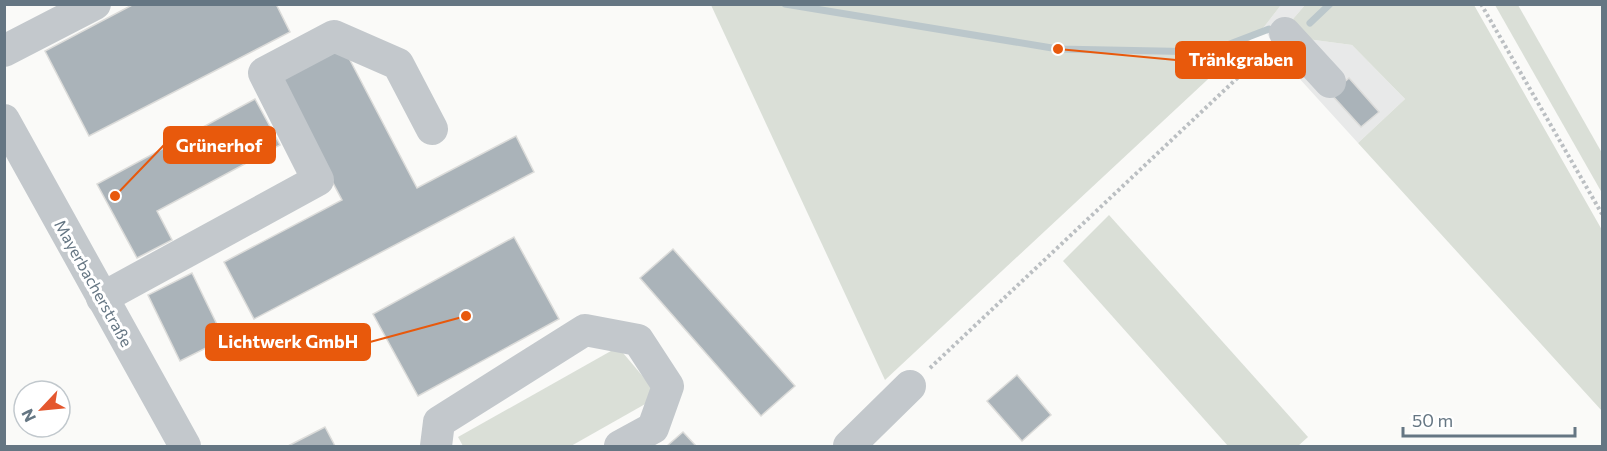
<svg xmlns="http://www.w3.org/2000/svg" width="1607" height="451" viewBox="0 0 1607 451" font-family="Commissioner,sans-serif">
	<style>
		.built { fill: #e8e9e9 }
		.green { fill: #dadfd7 }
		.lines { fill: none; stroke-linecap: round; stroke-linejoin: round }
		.stream { stroke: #bbc7cb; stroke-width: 7 }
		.building { fill: #aab3b9; stroke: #dcdcda; stroke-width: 1.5 }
		.path { stroke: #bbbfc2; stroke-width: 4; stroke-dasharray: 3 3; stroke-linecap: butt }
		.minor { stroke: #c3c8cc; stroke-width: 32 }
		.labels { text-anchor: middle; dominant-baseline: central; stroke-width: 6; stroke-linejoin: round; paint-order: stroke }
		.street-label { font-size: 16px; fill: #657683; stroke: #fff }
		.leader { fill: none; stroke: #e8590c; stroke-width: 2 }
		.callout-dot { fill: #e8590c; stroke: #fff; stroke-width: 2 }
		.callout { fill: #e8590c; stroke: #e8590c; stroke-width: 2 }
		.callout-label { font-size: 18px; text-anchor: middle; font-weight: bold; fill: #fff }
	</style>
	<rect width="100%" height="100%" fill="#fafaf8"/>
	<path class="built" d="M1281,5H1305L1293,19L1307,39L1352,45L1405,99L1358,143L1278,55L1264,27Z"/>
	<g class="green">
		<path d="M711,5H1281L1264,27L885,380Z"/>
		<path d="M1305,5H1474L1602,230V411L1358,143L1405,99L1352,45L1307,39L1293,19Z"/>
		<path d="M1495,5H1518L1602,153V193Z"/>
		<path d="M1109,215L1308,437L1298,446H1228L1063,261Z"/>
		<path d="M618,347L656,392L647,403L571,446H463L458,437Z"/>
	</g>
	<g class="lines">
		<g class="stream">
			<path d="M785,4L1058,49L1209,52L1269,29"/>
			<path d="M1310,23L1330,4"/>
		</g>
	</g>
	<g class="building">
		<path d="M134,4H276L290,32L89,136L45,51Z"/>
		<path d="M341,43L417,188L516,136L534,172L254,319L224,262L342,200L277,77Z"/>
		<path d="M1349,78L1379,112L1361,127L1331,94Z"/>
		<path d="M255,99L280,145L157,211L172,240L137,258L97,184Z"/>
		<path d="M514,237L559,319L418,396L373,314Z"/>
		<path d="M673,249L795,386L761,416L640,278Z"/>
		<path d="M192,273L224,339L180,361L148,295Z"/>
		<path d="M1017,375L1051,415L1022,441L987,401Z"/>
		<path d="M325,427L335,446H288Z"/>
		<path d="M683,432L696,446H667Z"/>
	</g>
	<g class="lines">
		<g class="path">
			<path d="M1481,4L1602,214"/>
			<path d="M930,368L1267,50"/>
		</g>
		<g class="minor">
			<path d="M1285,33L1330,82"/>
			<path d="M4,51L95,4"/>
			<path d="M4,120L185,446"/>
			<path d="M102,298L318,180L264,73L334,36L398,64L432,129"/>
			<path d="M436,446L439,422L585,330L638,340L668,386L653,428L620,446"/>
			<path d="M849,446L910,386"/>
		</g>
	</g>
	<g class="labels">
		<g class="street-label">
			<text transform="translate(94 283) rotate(61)">Mayerbacherstraße</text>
		</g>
	</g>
	<path class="leader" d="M1058 49L1176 60M115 196L164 145M466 316L370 342"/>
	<g class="callout-dot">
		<circle cx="1058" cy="49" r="6"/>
		<circle cx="115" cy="196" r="6"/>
		<circle cx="466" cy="316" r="6"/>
	</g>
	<g class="callout">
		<rect x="1176" y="42" width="129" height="36" rx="6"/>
		<rect x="164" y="127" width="111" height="36" rx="6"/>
		<rect x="206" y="324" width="164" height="36" rx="6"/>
	</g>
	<g class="callout-label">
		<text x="1241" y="66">Tränkgraben</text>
		<text x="219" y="152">Grünerhof</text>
		<text x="288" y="348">Lichtwerk GmbH</text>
	</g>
	<rect width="1607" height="451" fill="none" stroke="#657683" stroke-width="12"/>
	<g transform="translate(42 409) rotate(244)"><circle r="28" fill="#ffffff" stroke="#c1c8cd" stroke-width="1.5"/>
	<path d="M0-4.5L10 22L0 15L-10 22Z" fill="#e4572e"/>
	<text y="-9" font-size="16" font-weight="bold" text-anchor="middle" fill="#657683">N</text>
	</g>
	<path d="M1403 427v9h172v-9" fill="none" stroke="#657683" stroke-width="3"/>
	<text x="1412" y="427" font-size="18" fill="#657683" stroke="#ffffff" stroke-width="4.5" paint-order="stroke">50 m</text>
</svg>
